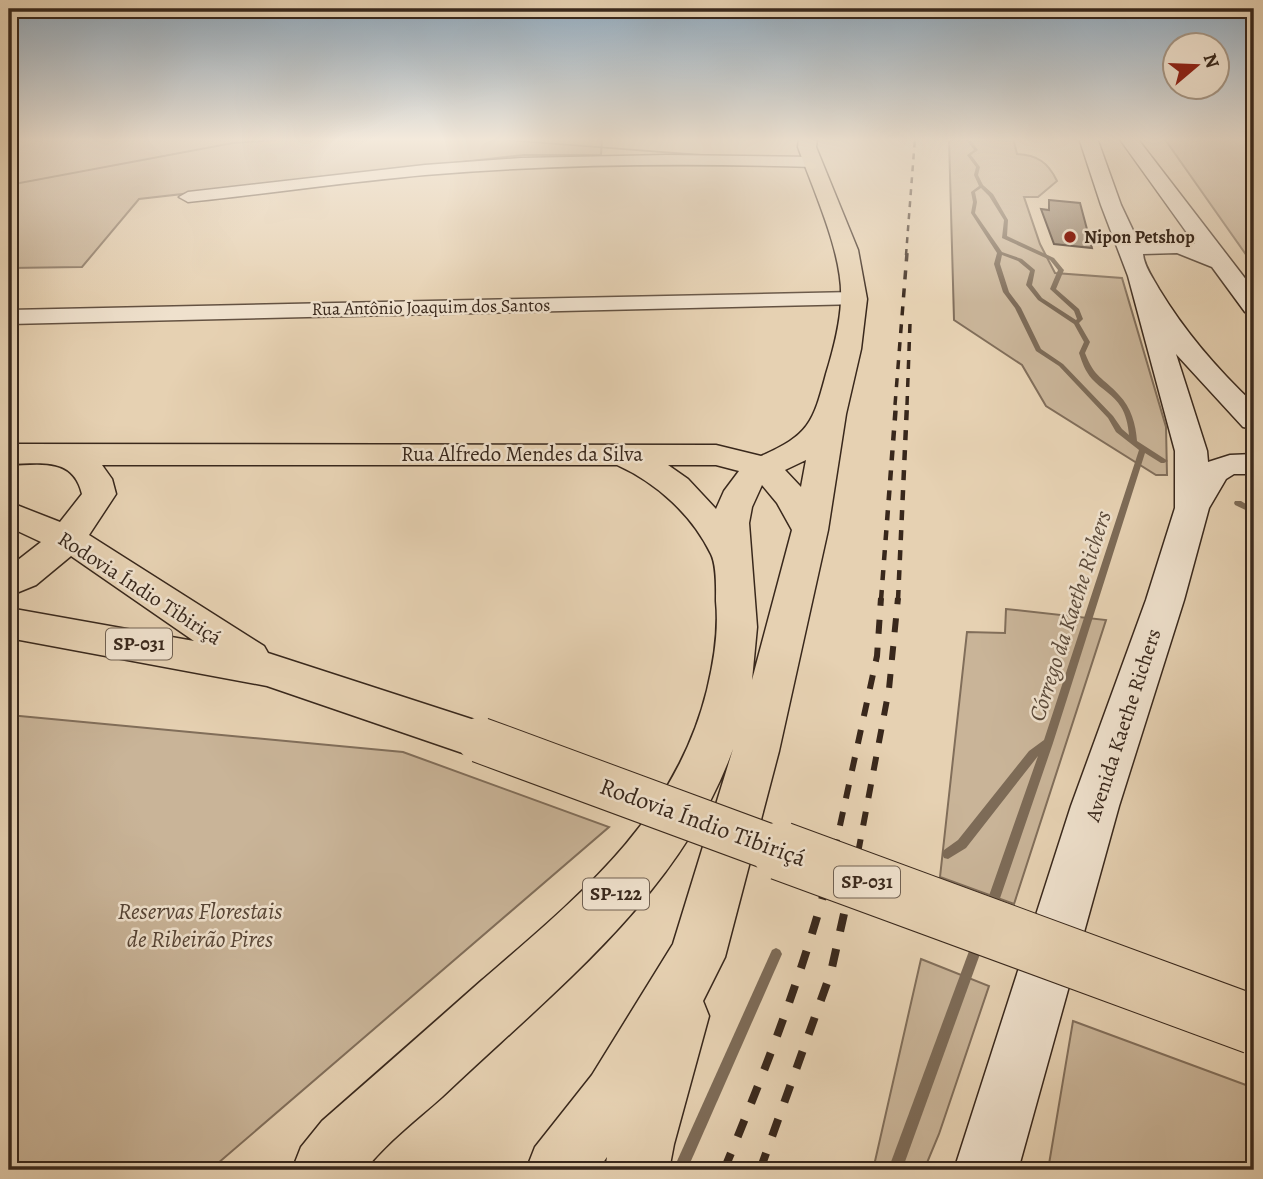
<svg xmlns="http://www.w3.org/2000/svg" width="1263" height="1179" viewBox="0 0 1263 1179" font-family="Alegreya,serif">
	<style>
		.green { fill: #c9b498; stroke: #816e5a; stroke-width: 2 }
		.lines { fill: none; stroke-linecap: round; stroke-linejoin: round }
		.stream { fill: #7d6b57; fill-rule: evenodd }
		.building { fill: #93806a; stroke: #39281c; stroke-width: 2 }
		.street-casing { stroke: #645242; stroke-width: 3 }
		.secondary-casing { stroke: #39281c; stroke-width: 3 }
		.highway-casing { stroke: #39281c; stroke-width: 3 }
		.street { fill: #efe1cd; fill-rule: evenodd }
		.secondary { fill: #efe1cd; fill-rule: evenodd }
		.highway { fill: #e6d1b2; fill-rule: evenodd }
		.rail-far4 { stroke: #39281c; stroke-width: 2.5; stroke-dasharray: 6 6; stroke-linecap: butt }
		.rail-far3 { stroke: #39281c; stroke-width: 3.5; stroke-dasharray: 9 9; stroke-linecap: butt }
		.rail-far2 { stroke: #39281c; stroke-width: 4.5; stroke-dasharray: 10 10; stroke-linecap: butt }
		.rail-far1 { stroke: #39281c; stroke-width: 6; stroke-dasharray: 14 14; stroke-linecap: butt }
		.rail { stroke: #39281c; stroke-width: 8; stroke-dasharray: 18 18; stroke-linecap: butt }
		.highway-bridge-far1-casing { stroke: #39281c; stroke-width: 47; stroke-linecap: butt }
		.highway-bridge-casing { stroke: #39281c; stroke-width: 60; stroke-linecap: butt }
		.highway-bridge-far1 { stroke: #e6d1b2; stroke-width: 45 }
		.highway-bridge { stroke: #e6d1b2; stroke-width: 58 }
		.poi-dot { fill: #8f2418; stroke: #efe1cd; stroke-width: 2.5 }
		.labels { text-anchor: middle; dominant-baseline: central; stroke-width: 5; stroke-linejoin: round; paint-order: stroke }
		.far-poi-label { font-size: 18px; font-weight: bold; fill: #39281c; stroke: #efe1cd; text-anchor: start }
		.far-street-label { font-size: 18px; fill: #39281c; stroke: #efe1cd }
		.shield { fill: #efe1cd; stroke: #706051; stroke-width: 2 }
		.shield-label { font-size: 19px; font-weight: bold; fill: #39281c }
		.street-label { font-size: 21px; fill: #39281c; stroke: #efe1cd }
		.water-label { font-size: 23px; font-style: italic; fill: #5b4a3a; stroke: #efe1cd }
		.near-street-label { font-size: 24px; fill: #39281c; stroke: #efe1cd }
		.near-park-label { font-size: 24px; font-style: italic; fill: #564435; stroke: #efe1cd }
	</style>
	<rect width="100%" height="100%" fill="#e6d1b2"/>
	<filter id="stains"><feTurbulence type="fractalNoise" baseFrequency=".00286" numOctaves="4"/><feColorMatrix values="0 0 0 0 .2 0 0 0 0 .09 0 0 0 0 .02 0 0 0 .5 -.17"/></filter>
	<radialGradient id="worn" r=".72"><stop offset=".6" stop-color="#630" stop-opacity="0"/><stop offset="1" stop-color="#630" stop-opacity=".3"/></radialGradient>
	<g class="green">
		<path d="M9,138H568L602,141L601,155H524L139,199L82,267L9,268Z"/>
		<path d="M949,138H1013L1017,154C1037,155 1048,162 1057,181L1038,197H1024L1040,244L1055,273L1122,278L1166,427L1167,475H1156L1046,406L1022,365L954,320Z"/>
		<path d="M1164,138H1254V266Z"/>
		<path d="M1006,609L1106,620L1014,904L940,877L967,632L1005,633Z"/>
		<path d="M9,715L403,752L609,827L210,1170H9Z"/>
		<path d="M921,959L989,986L939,1134L924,1170H873Z"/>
		<path d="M1073,1021L1254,1088V1170H1048Z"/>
	</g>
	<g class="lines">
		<g class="stream">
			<path d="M291,138H311L233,144L9,186V184L233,142Z"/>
			<path d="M470,138H488L714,155L716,156L714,157Z"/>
			<path d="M965,138H969L978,150L971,155L980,167L978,175L983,185L993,194L1008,220L1007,236L1054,258L1063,269L1064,270L1056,289L1079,309L1083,319L1079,323L1090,342L1085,353C1095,379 1103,377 1119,395C1131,407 1136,425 1137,441L1168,461L1164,463H1161L1145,453L1053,743L996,910L994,914L990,916L986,914L984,910L1038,756L966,848L948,859L944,858L942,854L944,850L958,840L1029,751L1044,740L1139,450L1116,432L1108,418L1059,366L1036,351L1015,308L1003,292L994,264L997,253L971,213L973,202L971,192L979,186L974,175L976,167L967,155L974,150ZM981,188L989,196L1004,220L1002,238L1050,260L1058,270L1050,289L1074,311L1077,319L1076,320L1042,298L1032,285L1035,270L1022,259L1002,252L975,213L977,202L975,192ZM1002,255L1018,261L1030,271L1026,285L1038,300L1074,324L1084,342L1079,353C1082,362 1085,371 1092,379C1101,389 1114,395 1121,407C1126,415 1128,425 1129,435L1122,429L1113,416L1063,364L1041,349L1021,308L1009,292L1000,264Z"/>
			<path d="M1235,501H1241L1254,509V514L1235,505L1234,503Z"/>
			<path d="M978,937L982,939L984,943L902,1170H888L972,943L974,939Z"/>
			<path d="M776,948L780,950L782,954L687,1170H673L772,950Z"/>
		</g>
	</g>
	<path class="building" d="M1049,200L1080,203L1092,248L1054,244L1041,209L1049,210Z"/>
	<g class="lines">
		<defs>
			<g id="street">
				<path d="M667,155L813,157L821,162L813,167C684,163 554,164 425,175C346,182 267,194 188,202L179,197L188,192L425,165L521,158Z"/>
				<path d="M854,292L862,294L865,299L862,304L9,324V310Z"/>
			</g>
			<path id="secondary" d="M1079,138H1097L1121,205L1138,241L1166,238L1195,244L1119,138H1137L1254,290V315L1245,312L1212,267L1177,253L1143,254C1144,266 1153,278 1159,289C1185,332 1217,369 1254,404V429L1243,427L1176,354L1207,451L1208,462L1230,455L1254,454V474H1234L1226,479L1209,508L1184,600L1119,806L1018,1170H954L1071,806L1146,600L1175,508V451L1128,276L1101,205Z"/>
			<path id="highway" d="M799,138H817L816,147L858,250L867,299L861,349L846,414L828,530L779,751L725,957L703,1001L709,1016L674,1144L669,1170H605L607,1157L598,1170H526L535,1147L592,1075L673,944L733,749C680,896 551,993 442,1097C416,1120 386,1143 365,1170H292L301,1147L322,1121C375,1075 428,1028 481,981C577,898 675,820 707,690C714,661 719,631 716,601C716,588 717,566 711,554C692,515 657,483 617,465H102L112,479L116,494L89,535L264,646L268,653L496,727L503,740L496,753L480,759L267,686L9,638V608L194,641L71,556L36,585L9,596V567L41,542L9,527V502L60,522L82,494C73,456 40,464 9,464V444L716,445L761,456C809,435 813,423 826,374C833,351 840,325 841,301C844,255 813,190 798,147ZM806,460L801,487L785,470ZM668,465H716L739,471L724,491L716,509L688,479ZM762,485L777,503L792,530L752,680L757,627L749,523L752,507Z"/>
		</defs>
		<use href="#street" class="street-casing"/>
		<use href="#secondary" class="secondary-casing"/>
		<use href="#highway" class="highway-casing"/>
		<use href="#street" class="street"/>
		<use href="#secondary" class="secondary"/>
		<use href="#highway" class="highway"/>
		<path class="rail-far4" d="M906,255L915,138"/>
		<g class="rail-far3">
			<path d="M895,405L907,253"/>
			<path d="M907,405L910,323"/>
		</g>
		<g class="rail-far2">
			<path d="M881,600L896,404"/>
			<path d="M898,600L907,404"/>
		</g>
		<g class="rail-far1">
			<path d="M834,853L877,656L881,598"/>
			<path d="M858,853L889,689L898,598"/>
		</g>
		<g class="rail">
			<path d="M724,1170C767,1066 808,961 835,851"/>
			<path d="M760,1170L831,972L858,851"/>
		</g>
		<defs>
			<path id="highway-bridge-far1" d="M480,740L786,853"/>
			<path id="highway-bridge" d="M781,851L1254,1025"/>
		</defs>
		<use href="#highway-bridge-far1" class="highway-bridge-far1-casing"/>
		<use href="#highway-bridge" class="highway-bridge-casing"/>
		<use href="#highway-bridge-far1" class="highway-bridge-far1"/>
		<use href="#highway-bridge" class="highway-bridge"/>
	</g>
	<linearGradient id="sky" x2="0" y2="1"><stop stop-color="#8fa9be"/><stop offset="0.46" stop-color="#f4eadc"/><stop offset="1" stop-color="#f4eadc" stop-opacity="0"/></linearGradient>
	<rect width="1263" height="303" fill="url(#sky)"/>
	<circle class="poi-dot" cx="1070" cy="237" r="7"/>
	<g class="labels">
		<g class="far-poi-label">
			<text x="1084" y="237">Nipon Petshop</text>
		</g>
		<g class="far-street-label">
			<text transform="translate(431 307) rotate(-1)">Rua Antônio Joaquim dos Santos</text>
		</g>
		<g class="shield">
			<rect x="106" y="628.5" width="66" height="31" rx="5"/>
			<rect x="834" y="866.5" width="66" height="31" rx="5"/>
			<rect x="583" y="878.5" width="66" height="31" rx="5"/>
		</g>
		<g class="shield-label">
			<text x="139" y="644">SP-031</text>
			<text x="867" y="882">SP-031</text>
			<text x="616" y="894">SP-122</text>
		</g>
		<g class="street-label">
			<text x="522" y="454">Rua Alfredo Mendes da Silva</text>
			<text transform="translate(140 588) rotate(33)">Rodovia Índio Tibiriçá</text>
			<text transform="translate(1123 725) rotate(-72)">Avenida Kaethe Richers</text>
		</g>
		<g class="water-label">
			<text transform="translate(1070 616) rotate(-72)">Córrego da Kaethe Richers</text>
		</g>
		<g class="near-street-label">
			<text transform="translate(703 822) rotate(20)">Rodovia Índio Tibiriçá</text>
		</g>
		<g class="near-park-label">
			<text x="200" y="911">Reservas Florestais<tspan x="200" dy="28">de Ribeirão Pires</tspan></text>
		</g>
	</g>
	<rect width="1263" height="1179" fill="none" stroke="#e6d1b2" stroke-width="35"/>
	<rect x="10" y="10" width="1242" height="1158" fill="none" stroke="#39281c" stroke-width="3.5"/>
	<rect x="18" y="18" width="1228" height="1144" fill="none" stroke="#39281c" stroke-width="2"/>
	<g transform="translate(1196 66) rotate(71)"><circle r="33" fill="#efe1cd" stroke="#a69786" stroke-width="2"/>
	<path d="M0-5L12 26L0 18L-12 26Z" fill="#8f2418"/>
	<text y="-10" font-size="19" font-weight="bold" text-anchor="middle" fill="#39281c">N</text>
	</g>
	<rect width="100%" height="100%" filter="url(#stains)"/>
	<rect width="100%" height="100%" fill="url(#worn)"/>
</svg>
